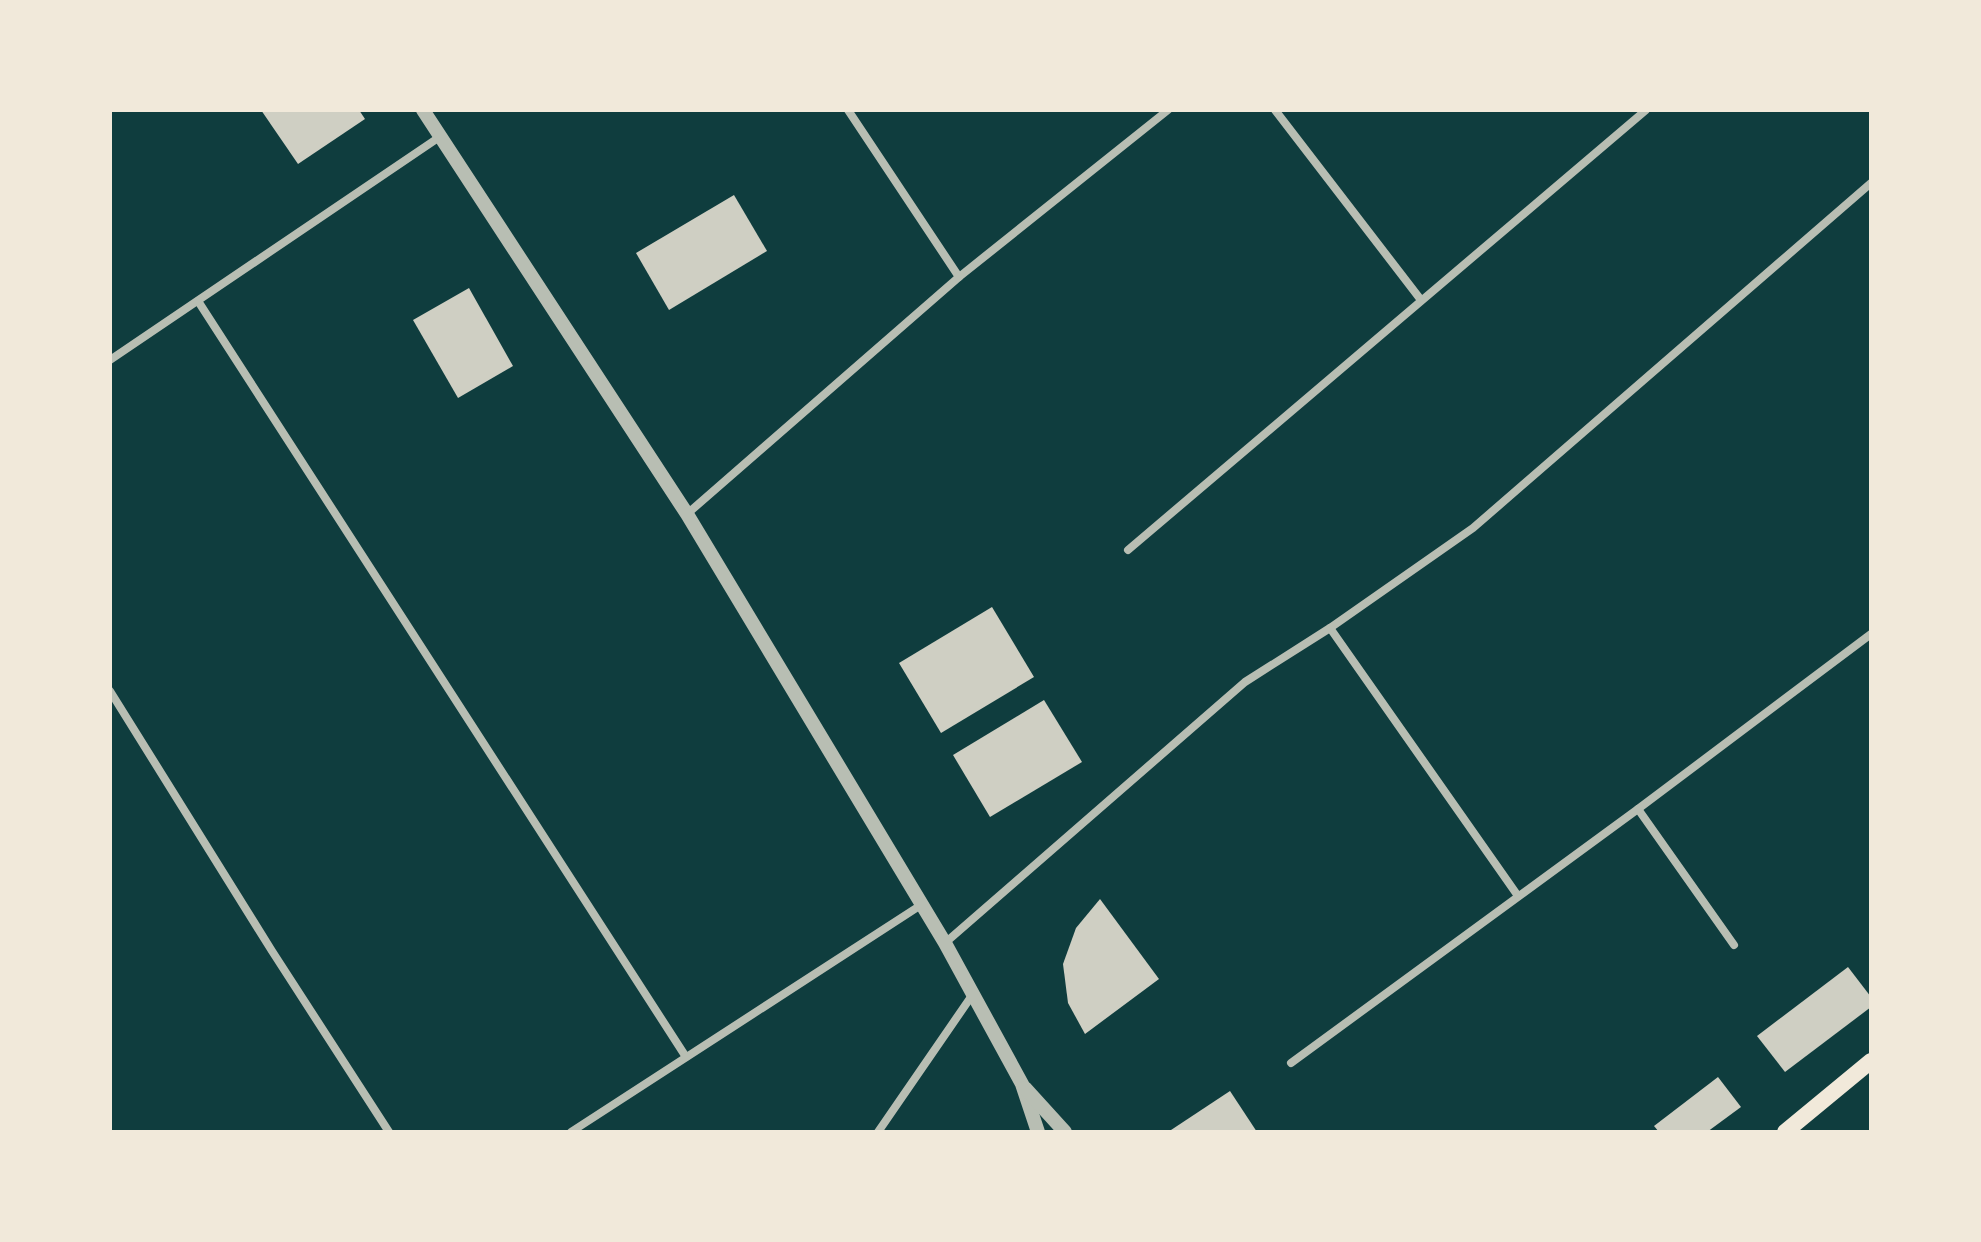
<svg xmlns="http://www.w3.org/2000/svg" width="1981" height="1242" viewBox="0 0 1981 1242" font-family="'Golos Text',sans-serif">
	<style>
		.building { fill: #cfcfc3 }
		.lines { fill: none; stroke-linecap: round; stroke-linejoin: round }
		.minor { stroke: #b8beb3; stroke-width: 8 }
		.tertiary { stroke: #b8beb3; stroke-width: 14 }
		.secondary { stroke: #f1e9da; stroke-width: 16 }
	</style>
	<rect width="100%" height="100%" fill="#0f3d3e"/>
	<g class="building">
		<path d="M261,110H359L365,119L298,164Z"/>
		<path d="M734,195L767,251L669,310L636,253Z"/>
		<path d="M469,288L513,366L458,398L413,320Z"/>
		<path d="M992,607L1034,677L941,733L899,663Z"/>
		<path d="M1044,700L1082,762L990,817L953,755Z"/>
		<path d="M1100,899L1159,979L1085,1034L1068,1003L1063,964L1076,928Z"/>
		<path d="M1848,967L1871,997V1007L1785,1072L1757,1036Z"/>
		<path d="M1718,1077L1741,1107L1707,1132H1659L1654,1126Z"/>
		<path d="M1230,1091L1257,1132H1168Z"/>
	</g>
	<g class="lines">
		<g class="minor">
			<path d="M848,110L959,277"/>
			<path d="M1275,110L1421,300"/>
			<path d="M198,301L686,1057"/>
			<path d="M110,360L441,136"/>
			<path d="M687,514L959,277L1168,110"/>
			<path d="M1128,550L1646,110"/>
			<path d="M1330,628L1518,896"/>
			<path d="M110,691L272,951L389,1132"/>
			<path d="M1638,809L1734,945"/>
			<path d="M945,943L1245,682L1330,628L1473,528L1871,183"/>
			<path d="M1291,1063L1638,809L1871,634"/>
			<path d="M571,1132L921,905"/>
			<path d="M878,1132L973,994"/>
		</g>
		<g class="tertiary">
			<path d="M423,110L687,514L945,943L1022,1084L1038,1132"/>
			<path d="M1025,1088L1065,1132"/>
		</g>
		<path class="secondary" d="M1785,1132L1871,1061"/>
	</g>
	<rect width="1981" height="1242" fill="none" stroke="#f1e9da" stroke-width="224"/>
</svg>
